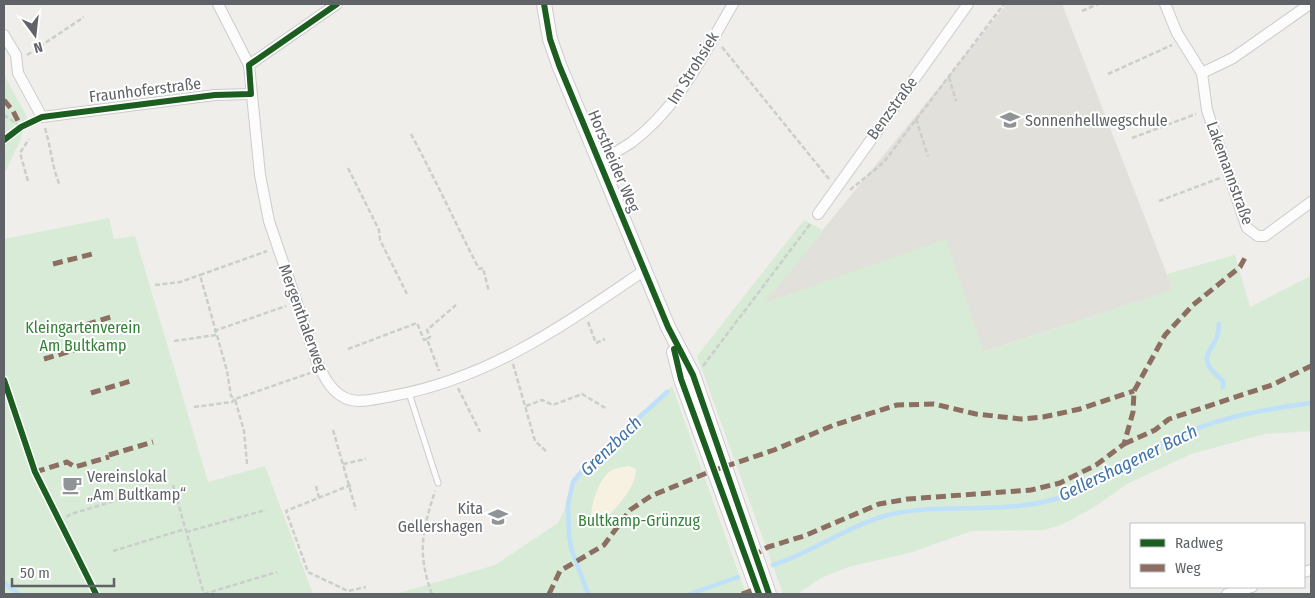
<svg xmlns="http://www.w3.org/2000/svg" width="1315" height="598" viewBox="0 0 1315 598" font-family="'Fira Sans Condensed',sans-serif">
	<style>
		.education { fill: #e2e0da }
		.green { fill: #d8ebd6 }
		.sand { fill: #f6f1e1 }
		.lines { fill: none; stroke-linecap: round; stroke-linejoin: round }
		.stream { stroke: #bfe0f9; stroke-width: 4.5 }
		.service-casing { stroke: #cbcccc; stroke-width: 7 }
		.minor-casing { stroke: #cbcccc; stroke-width: 12 }
		.tertiary-casing { stroke: #cbcccc; stroke-width: 16 }
		.path { stroke: #cacfcc; stroke-width: 2.5; stroke-dasharray: 5 2.5; stroke-linecap: butt }
		.service { stroke: #fdfcfc; stroke-width: 5 }
		.minor { stroke: #fdfcfc; stroke-width: 10 }
		.tertiary { stroke: #fdfcfc; stroke-width: 14 }
		.quiet { stroke: #8d6e63; stroke-width: 5; stroke-dasharray: 10 5; stroke-linecap: butt }
		.cycleway-casing { stroke: #fff; stroke-width: 9 }
		.cycleway { stroke: #1b5e20; stroke-width: 6 }
		.labels { text-anchor: middle; dominant-baseline: central; stroke-width: 4; stroke-linejoin: round; paint-order: stroke }
		.street-label { font-size: 16px; fill: #5f6368; stroke: #fff }
		.poi-label { font-size: 16px; fill: #5f6368; stroke: #fff; text-anchor: start }
		.park-label { font-size: 16px; fill: #348238; stroke: #fff }
		.water-label { font-size: 18px; font-style: italic; fill: #4174aa; stroke: #fff }
	</style>
	<rect width="100%" height="100%" fill="#efeeea"/>
	<path class="education" d="M1007,4H1062L1173,290L983,352L763,303Z"/>
	<g class="green">
		<path d="M4,75L27,117L20,141L4,174Z"/>
		<path d="M109,218L114,239L135,236L208,482L265,466L313,594H4V239Z"/>
		<path d="M804,220L821,229L822,233L764,303L946,239L984,352L1172,290L1167,274L1235,255L1250,307L1311,276V431L1265,434L1191,454L1127,484L1093,508L1061,525L1044,530L972,531L909,553L848,567L821,578L797,594H783L697,356Z"/>
		<path d="M672,386L746,594H396L495,565L558,523L564,511L572,482L586,464Z"/>
	</g>
	<path class="sand" d="M629,466L636,469C636,490 611,514 596,527L592,526C588,511 597,482 609,472C614,468 622,467 629,466Z"/>
	<g class="lines">
		<g class="stream">
			<path d="M1219,324C1219,354 1189,352 1223,381V387"/>
			<path d="M773,565C813,552 848,526 888,515C947,501 1004,517 1065,496C1100,485 1129,460 1162,444C1208,419 1260,410 1311,403"/>
			<path d="M4,583L19,594"/>
			<path d="M588,594L571,548L569,535L568,504L573,482L587,465L667,392"/>
			<path d="M690,594L738,577"/>
		</g>
		<defs>
			<path id="service" d="M409,393L438,483"/>
			<g id="minor">
				<path d="M218,4L249,65"/>
				<path d="M337,4L249,65L260,175L269,221L317,362C324,377 333,396 351,400C364,403 380,398 392,396C491,378 565,324 645,270"/>
				<path d="M1165,4L1177,33L1202,73L1207,110L1247,228L1258,236H1265L1311,202"/>
				<path d="M4,35L16,55L18,73L42,117L215,95L251,94"/>
				<path d="M1202,73L1233,58L1310,4"/>
				<path d="M599,162C610,155 622,149 632,142C679,107 704,53 733,4"/>
				<path d="M818,214L968,4"/>
				<path d="M1304,572L1311,570"/>
				<path d="M1227,594L1252,587"/>
			</g>
			<g id="tertiary">
				<path d="M544,4L550,39L559,65L668,327L693,375L769,594"/>
				<path d="M674,352L681,379L759,594"/>
			</g>
		</defs>
		<use href="#service" class="service-casing"/>
		<use href="#minor" class="minor-casing"/>
		<use href="#tertiary" class="tertiary-casing"/>
		<g class="path">
			<path d="M1082,11L1098,4"/>
			<path d="M722,47L829,179"/>
			<path d="M27,55L84,17"/>
			<path d="M1108,74L1172,45"/>
			<path d="M949,77L956,101"/>
			<path d="M4,115L21,127"/>
			<path d="M916,119L928,156"/>
			<path d="M45,128C51,148 52,167 60,186"/>
			<path d="M411,134C435,179 456,224 479,269L483,268L489,292"/>
			<path d="M1132,138L1196,114"/>
			<path d="M4,140L32,122"/>
			<path d="M348,168L379,230L380,240L407,294"/>
			<path d="M28,181L20,153L29,139"/>
			<path d="M850,190L883,163L1004,4"/>
			<path d="M1159,201L1220,178"/>
			<path d="M155,285L180,282L200,275"/>
			<path d="M588,322L596,343L605,339"/>
			<path d="M214,331L286,306"/>
			<path d="M427,339L430,337L427,330L456,305"/>
			<path d="M174,341L216,335"/>
			<path d="M348,349L417,323L424,340L427,339L439,371"/>
			<path d="M513,364L535,441L547,452"/>
			<path d="M703,366L811,223"/>
			<path d="M4,380L35,472L96,594"/>
			<path d="M458,388L480,432"/>
			<path d="M526,406L542,400L553,405L582,394L607,409"/>
			<path d="M194,407L232,402L235,399L231,396L227,371L200,275L267,251"/>
			<path d="M333,430L356,510"/>
			<path d="M247,464L244,431L235,399L310,373"/>
			<path d="M343,464L366,459"/>
			<path d="M173,485L204,594"/>
			<path d="M351,485L286,511L308,572L348,591L366,587"/>
			<path d="M316,486L319,498"/>
			<path d="M60,521L71,514L121,499"/>
			<path d="M186,532L266,510"/>
			<path d="M113,551L185,529"/>
			<path d="M204,594L277,572"/>
			<path d="M432,594C417,553 422,532 435,491"/>
		</g>
		<use href="#service" class="service"/>
		<use href="#minor" class="minor"/>
		<use href="#tertiary" class="tertiary"/>
		<g class="quiet">
			<path d="M4,100L13,111L21,127"/>
			<path d="M53,264L96,253"/>
			<path d="M72,329L114,316"/>
			<path d="M44,359L78,349"/>
			<path d="M91,393L134,380"/>
			<path d="M1124,444L1155,430L1169,419L1272,385L1311,366"/>
			<path d="M109,455L153,442"/>
			<path d="M35,472L67,462L75,467L109,457"/>
			<path d="M752,556L768,547L804,536L879,504L908,499L1031,490L1060,483L1096,465L1124,444L1133,412L1134,391L1165,335L1193,305L1240,267L1247,254"/>
			<path d="M549,594L560,571L604,545L630,510L651,496L709,472L774,450L834,425L897,405L934,404L976,414L1021,419L1043,417L1080,409L1134,391"/>
			<path d="M742,594L761,587"/>
		</g>
		<defs>
			<g id="cycleway">
				<path d="M544,4L550,39L559,65L668,327L693,375L769,594"/>
				<path d="M4,140L21,127L42,117L215,95L251,94L249,65L337,4"/>
				<path d="M674,349L681,379L759,594"/>
				<path d="M4,380L35,472L96,594"/>
			</g>
		</defs>
		<use href="#cycleway" class="cycleway-casing"/>
		<use href="#cycleway" class="cycleway"/>
	</g>
	<defs>
		<symbol id="school-bare" viewBox="-9 -9 18 18"><path d="M0-5L7-2L0 1L-7-2ZM-4 1L0 2.5L4 1V4Q0 6-4 4Z" fill="#919496" stroke="#fff" stroke-width="2.5" paint-order="stroke"/></symbol>
		<symbol id="cafe-bare" viewBox="-9 -9 18 18"><path d="M-5.5-4.5H6V0H3Q3 3.5 0 3.5H-2.5Q-5.5 3.5-5.5 0ZM3-3.2v2h1.7v-2ZM-6 4.5H4V6H-6Z" fill="#919496" stroke="#fff" stroke-width="2.5" paint-order="stroke"/></symbol>
	</defs>
	<g fill-rule="evenodd">
		<use href="#school-bare" x="996" y="106" width="28" height="28"/>
		<use href="#cafe-bare" x="58" y="471" width="28" height="28"/>
		<use href="#school-bare" x="484" y="503" width="28" height="28"/>
	</g>
	<g class="labels">
		<g class="street-label">
			<text transform="translate(693 68) rotate(-58)">Im Strohsiek</text>
			<text transform="translate(145 90) rotate(-7)">Fraunhoferstraße</text>
			<text transform="translate(892 108) rotate(-54)">Benzstraße</text>
			<text transform="translate(614 161) rotate(67)">Horstheider Weg</text>
			<text transform="translate(1230 173) rotate(70)">Lakemannstraße</text>
			<text transform="translate(303 318) rotate(70)">Mergenthalerweg</text>
		</g>
		<g class="poi-label">
			<text x="1025" y="120">Sonnenhellwegschule</text>
			<text x="87" y="476">Vereinslokal<tspan x="87" dy="18">„Am Bultkamp“</tspan></text>
			<text x="483" y="508" text-anchor="end">Kita<tspan x="483" dy="18">Gellershagen</tspan></text>
		</g>
		<g class="park-label">
			<text x="83" y="327">Kleingartenverein<tspan x="83" dy="18">Am Bultkamp</tspan></text>
			<text x="639" y="520">Bultkamp-Grünzug</text>
		</g>
		<g class="water-label">
			<text transform="translate(611 446) rotate(-44)">Grenzbach</text>
			<text transform="translate(1128 463) rotate(-26)">Gellershagener Bach</text>
		</g>
	</g>
	<rect width="1315" height="598" fill="none" stroke="#5f6368" stroke-width="10"/>
	<rect x="1130" y="523" width="175" height="65" fill="#ffffff" stroke="#bfc1c3"/>
	<rect x="1140" y="539" width="25" height="8" fill="#1b5e20" stroke="#bfc1c3"/>
	<text x="1175" y="548" font-size="15" fill="#5f6368">Radweg</text>
	<rect x="1140" y="564" width="25" height="8" fill="#8d6e63" stroke="#bfc1c3"/>
	<text x="1175" y="573" font-size="15" fill="#5f6368">Weg</text>
	<g transform="translate(35 35) rotate(165)" stroke="#ffffff" stroke-width="4" paint-order="stroke">
	<path d="M0-4L9 19L0 12L-9 19Z" fill="#5f6368"/>
	<text y="-8" font-size="14" font-weight="bold" text-anchor="middle" fill="#5f6368">N</text>
	</g>
	<path d="M12 578v8h102v-8" fill="none" stroke="#5f6368" stroke-width="2.5"/>
	<text x="20" y="578" font-size="15" fill="#5f6368" stroke="#ffffff" stroke-width="4" paint-order="stroke">50 m</text>
</svg>
